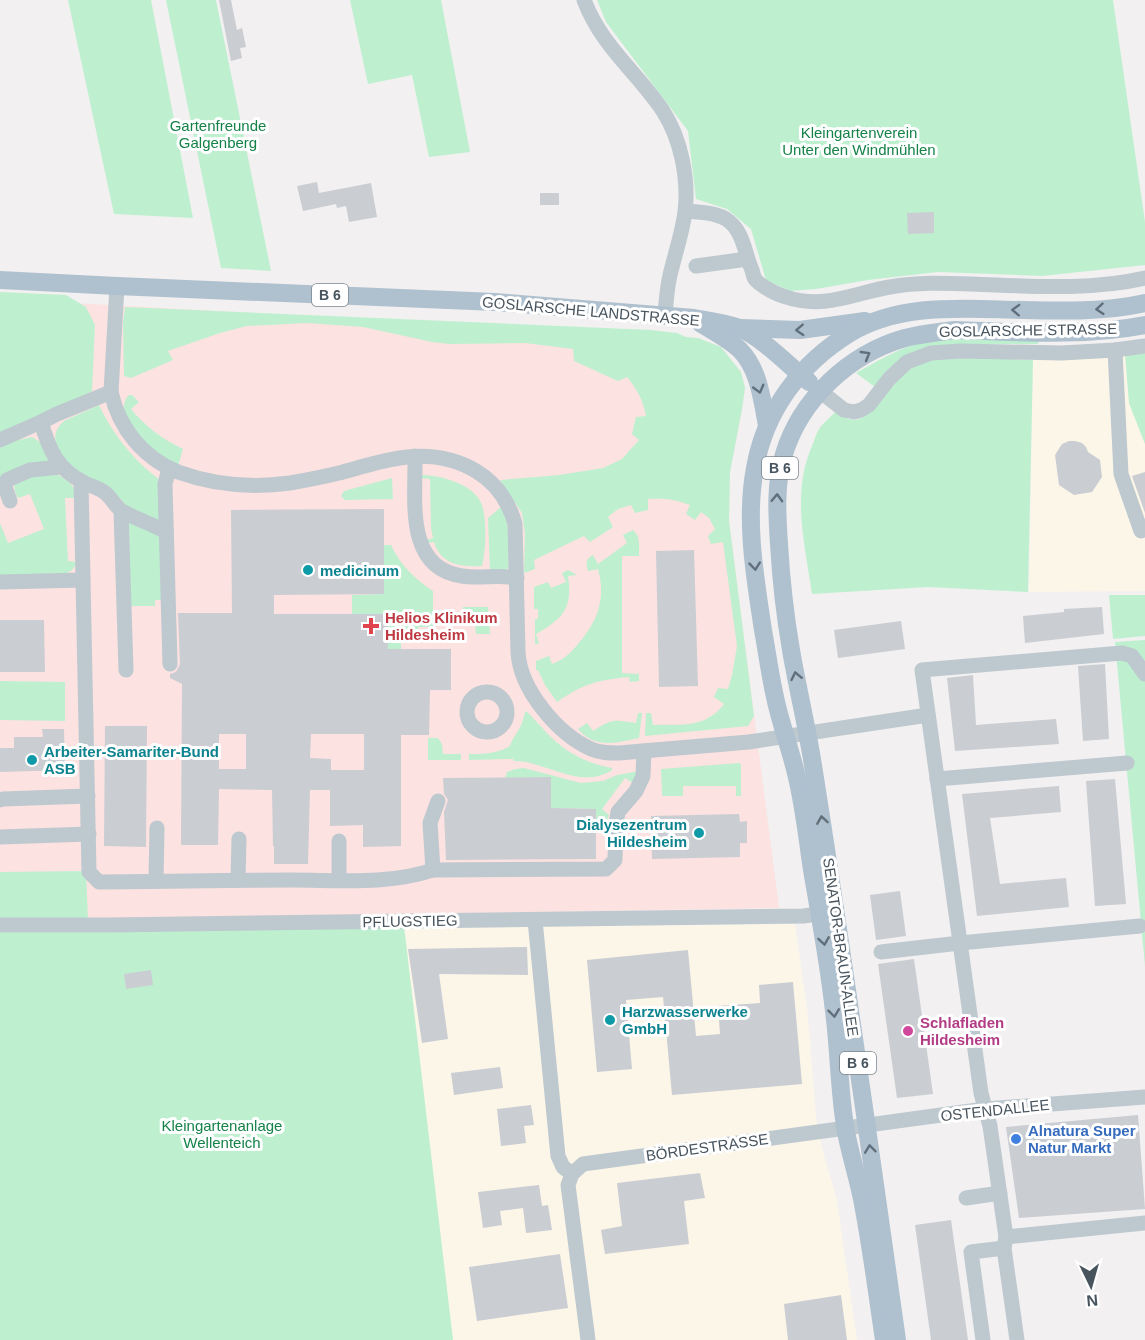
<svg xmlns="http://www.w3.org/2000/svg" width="1145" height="1340" viewBox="0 0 1145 1340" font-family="Arial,sans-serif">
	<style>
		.commercial { fill: #fcf6e9 }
		.medical { fill: #fce2e0 }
		.green { fill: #bef0d0 }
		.building { fill: #cacdd2; fill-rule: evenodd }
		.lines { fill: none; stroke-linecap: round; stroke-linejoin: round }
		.minor { stroke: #bdc8cf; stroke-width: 15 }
		.major { stroke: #afc0cf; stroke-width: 18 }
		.oneway { stroke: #616f7a }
		.culture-dot { fill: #0f9aa8; stroke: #fff; stroke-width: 2 }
		.health-dot { fill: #e0444e; stroke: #fff; stroke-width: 2 }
		.hotel-dot { fill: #d1479c; stroke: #fff; stroke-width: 2 }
		.shop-dot { fill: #3f7fe0; stroke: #fff; stroke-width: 2 }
		.labels { text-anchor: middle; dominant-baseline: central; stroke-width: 6; stroke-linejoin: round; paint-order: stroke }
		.shield { fill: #fff; stroke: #7e878e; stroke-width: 1.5 }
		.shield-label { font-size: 14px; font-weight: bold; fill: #47545e }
		.park-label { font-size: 15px; fill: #158248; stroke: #fff }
		.street-label { font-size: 15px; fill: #47545e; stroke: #fff }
		.culture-label { font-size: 15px; font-weight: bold; fill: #0d838f; stroke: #fff; text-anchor: start }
		.health-label { font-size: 15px; font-weight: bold; fill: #be3a42; stroke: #fff; text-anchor: start }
		.hotel-label { font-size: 15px; font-weight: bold; fill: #b23c85; stroke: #fff; text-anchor: start }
		.shop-label { font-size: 15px; font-weight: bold; fill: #366cbe; stroke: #fff; text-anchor: start }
	</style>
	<rect width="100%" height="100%" fill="#f2f0f0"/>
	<g class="commercial">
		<path d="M1125,354L1129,403L1145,444V591L1029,592L1033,360Z"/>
		<path d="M795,924L808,1016L816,1117L822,1148L837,1201L857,1340H453L404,926Z"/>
	</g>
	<path class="medical" d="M0,299L698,338L721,347L741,372L745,388L742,409L730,472L729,521L779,908L88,920L0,919Z"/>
	<g class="green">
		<path d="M68,0H151L193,218L114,214Z"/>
		<path d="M166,0H216L271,271L221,268Z"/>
		<path d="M350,0H441L470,152L429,157L412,75L368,84Z"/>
		<path d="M597,0H1113L1145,222V265L1042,276L938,272L868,280L816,289L790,291L766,280L751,229L727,209L696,199L688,131L606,22Z"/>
		<path d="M0,292L66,295L86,307L95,325L92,391L85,396L0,434Z"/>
		<path d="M125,307L651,330L677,333L686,337L698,338L721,347L741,372L745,388L742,409L730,472L729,521L754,716L748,726L645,736L646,713H651L653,725C682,724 705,729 724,704L714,697L718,688L728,689L732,675L737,646L723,542L711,544L708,536L715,529L709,518L701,512L695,520L686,514L690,505C673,499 666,498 648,499V510L635,513L631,505L618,509L608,517L613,527L590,542L584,536L534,560L535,569L524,573L525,534L522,513L500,480L559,475L603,468L622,459L639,440L632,434L636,417L646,416C643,400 637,389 627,377L618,381L574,361L573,349L525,343L449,344L432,342L363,327L307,323L247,326L220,333L168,351L173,360L131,378L124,376L123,322Z"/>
		<path d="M970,339L1039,340L1038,344H958L875,387L856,373C876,362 895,350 917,344C934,339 952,339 970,339Z"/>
		<path d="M1145,351V444L1129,403L1125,354Z"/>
		<path d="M983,358L1033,360L1028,592L928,587L812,594C805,545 791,494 812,446C814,441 816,434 819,429C823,423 830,418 835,412L848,419L856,420L864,417L894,382L913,367L932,359Z"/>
		<path d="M129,395H132L139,402L131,409C145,426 162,439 183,449L178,466C171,462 162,459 156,454C144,443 112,411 129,395Z"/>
		<path d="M99,405C112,433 134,461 159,479L160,518L158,521C149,516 136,513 128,507C124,504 122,499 118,497C95,478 70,476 57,446C53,436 56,428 64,421Z"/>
		<path d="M32,437L40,442L49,461L0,479V444Z"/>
		<path d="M53,473C66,478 75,484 77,498H65L68,561L78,562L72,570L67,573L0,576V523L8,543L44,529L30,494L18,498L15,492L14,483L19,479Z"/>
		<path d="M421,475C440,475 475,484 482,505C487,520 486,551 482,566C461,567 441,565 434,542L425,543L423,541L433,538L431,528L430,479L421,478Z"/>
		<path d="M392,478L393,499L345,500L341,496L344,491Z"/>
		<path d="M501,507C511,524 508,547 509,566L506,571L490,572L488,518Z"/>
		<path d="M131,520L161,535L163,600H155V606H130L129,523Z"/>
		<path d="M633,530C641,537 639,547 639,556H622V673L639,674V681L630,682L629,677C597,680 583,684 557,702L545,685L538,670H536V661L549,656L552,664C563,660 571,653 578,644C598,621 606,599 598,569L588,571C586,564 585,559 593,555L598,564L627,543L623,535Z"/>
		<path d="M384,545H391C400,565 415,579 433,591V627H418V633H401V649H388V614H352V595L384,594Z"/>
		<path d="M568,570L577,575L568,576C573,608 563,619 536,634L539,644H535V619H538V609H534V587L548,582L551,588L566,582L562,573Z"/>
		<path d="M1109,595H1145V636L1113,639Z"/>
		<path d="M463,607H488L490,634H476L475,624L464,625Z"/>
		<path d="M1145,640V966L1115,642Z"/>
		<path d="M0,681L65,682V721L0,720Z"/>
		<path d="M526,711C533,717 539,725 546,732C565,752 585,763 612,768V770C580,791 547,761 514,761L513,759L469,760V754C484,754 496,754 510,746C512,738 518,733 521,725C524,719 523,716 526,711Z"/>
		<path d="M638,713H642L639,738C616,743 595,749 578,729L587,723L593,731C613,718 614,720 636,723Z"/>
		<path d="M428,738H438L442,744L443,754H461V760H428Z"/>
		<path d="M739,763L741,764V796H736V786H683V796H663L662,795L661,769Z"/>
		<path d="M524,768L581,783L603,781L617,775L639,771L633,783L625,778L602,809L609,815L607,820H596L595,809L551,808V777L505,778L507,772L515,769Z"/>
		<path d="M86,871L88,920H0V872Z"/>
		<path d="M404,926L453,1340H0V932Z"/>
	</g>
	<g class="building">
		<path d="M219,0H231L237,30L242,28L246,47L240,48L242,58L231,61Z"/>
		<path d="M317,182L319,193L371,183L377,217L349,222L346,206L337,208L336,204L303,211L297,186Z"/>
		<rect x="540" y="193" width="19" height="12"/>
		<path d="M934,212V233L908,234L907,213Z"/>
		<path d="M1069,441H1075L1082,443L1086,447L1088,452L1100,460L1102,477L1092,492L1074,495L1059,485L1055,455L1062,444Z"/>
		<path d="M1145,472V513L1132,476Z"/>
		<path d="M384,509V594L274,595V614H388V649H451V690H430L429,735H401V846L363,847V825L330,826V790H310L308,864H274V846H273L272,790L219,789L218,845H181L182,684L170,678V674L176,672L180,664L178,613H232L231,510ZM219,734H246V769H219ZM311,734H364V770H331V759L310,758Z"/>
		<path d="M694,550L698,686L659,687L656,551Z"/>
		<path d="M1102,607L1104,634L1025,643L1023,616L1064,612V609Z"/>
		<path d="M0,620H44L45,672H0Z"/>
		<path d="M901,621L905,649L838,658L834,630Z"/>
		<path d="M1105,664L1109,739L1083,741L1078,666Z"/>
		<path d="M973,675L976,725L1056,719L1059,744L955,751L947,678Z"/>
		<path d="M105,726H147L146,847L104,846Z"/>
		<path d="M42,729H64L65,770L0,772V748H14V737H43Z"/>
		<path d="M551,777V808L596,809V859L446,860L444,812L448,800L444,794L443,778Z"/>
		<path d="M1115,779L1126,904L1095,906L1086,781Z"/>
		<path d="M1059,786L1061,812L990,818L1000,884L1066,878L1069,907L977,916L962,794Z"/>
		<path d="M739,814L740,822L747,821V843H740V857L652,859L651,816Z"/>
		<path d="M900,891L906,936L876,940L870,895Z"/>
		<path d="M527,947L528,975L439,974L448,1039L422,1043L408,949Z"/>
		<path d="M688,950L696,1036L720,1034L718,1006L760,1003L759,985L793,982L802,1084L672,1095L663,997L626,1000L632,1069L597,1072L587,960Z"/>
		<path d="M914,959L933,1094L897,1098L878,964Z"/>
		<path d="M151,970L153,985L126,989L124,974Z"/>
		<path d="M500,1067L503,1088L454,1095L451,1073Z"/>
		<path d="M531,1105L534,1125L524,1126L526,1143L501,1146L497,1109Z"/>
		<path d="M1138,1115L1145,1209L1019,1218L1006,1127Z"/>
		<path d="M700,1173L705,1198L684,1201L689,1244L605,1254L601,1230L622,1226L617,1183Z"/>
		<path d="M539,1185L542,1206L548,1205L552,1230L526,1233L523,1208L500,1211L502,1225L483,1228L478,1192Z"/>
		<path d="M951,1220L968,1340H931L915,1225Z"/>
		<path d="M560,1254L568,1308L477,1321L469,1267Z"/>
		<path d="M841,1295L847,1340H788L784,1304Z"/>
	</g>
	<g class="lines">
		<g class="minor">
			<path d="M584,0C602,47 636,71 663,111C681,139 689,179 685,212C682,234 675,254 670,275C667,288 666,302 665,315"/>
			<path d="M686,211C698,212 715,212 726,219C744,231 744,252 752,270C753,273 753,276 755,279C760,286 778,295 786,297C824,310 854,293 890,287C917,282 944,283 972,284C1029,286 1089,291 1145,278"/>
			<path d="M696,266L747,259"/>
			<path d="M117,286L111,392C119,428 143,458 178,472C214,485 253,488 290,483C307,480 323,477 339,473C387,460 430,444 476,471C496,483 509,502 515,524L518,652C520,690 558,734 591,749C600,753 609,753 619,753L749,742L928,715"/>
			<path d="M1115,350L1121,474L1141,531"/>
			<path d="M820,391L844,410L854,412L861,410L869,405L889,379L907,362L931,353L961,351L1062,353L1115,350L1145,346"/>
			<path d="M111,392L57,414L41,422C49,449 57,469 83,482C89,486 98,487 104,492C112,497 115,508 124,512C138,520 153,524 166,532"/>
			<path d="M0,440L41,422"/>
			<path d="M415,456C416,498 404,568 462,576C480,579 499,574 517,578"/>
			<path d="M169,468L165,484L170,664"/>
			<path d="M81,482L89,872L99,882C164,881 228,880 292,880C339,880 388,885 433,870L606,869L615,860L616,824L618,812L636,791L643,776L644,751"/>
			<path d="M10,501L5,487L7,480L30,470L61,467"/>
			<path d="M121,511L126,670"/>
			<path d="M0,582L83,580"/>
			<circle cx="487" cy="712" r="20"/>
			<path d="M937,779L1127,763"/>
			<path d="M0,800L3,799L88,796"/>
			<path d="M0,837L89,834"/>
			<path d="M433,870L430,823L438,801"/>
			<path d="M238,880L239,839"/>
			<path d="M339,880V841"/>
			<path d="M156,881L157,828"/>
			<path d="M535,920L558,1156L563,1167L572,1174"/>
			<path d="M0,925H109L803,916L819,914"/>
			<path d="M881,952L960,943L1140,926"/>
			<path d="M966,1198L1000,1193"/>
			<path d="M1006,1237L1145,1223"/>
			<path d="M588,1340L568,1185L572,1174L583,1164L985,1109L1145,1097"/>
			<path d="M983,1340L971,1252L1004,1248"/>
			<path d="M1017,1340L1004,1248L1006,1237L990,1126L981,1093L922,670L1122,653L1132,656L1145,674"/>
		</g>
		<g class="major">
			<path d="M0,280L117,286L495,302L694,318C709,321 725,322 739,328C763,338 789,366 809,382"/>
			<path d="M700,323C713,331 730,340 740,350C759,369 762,400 767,425"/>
			<path d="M740,328L800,330L865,321"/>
			<path d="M884,1340C877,1293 871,1245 862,1199C857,1174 849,1151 845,1126C839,1088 839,1049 834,1011C829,966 821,921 813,876C808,845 805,813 798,782C792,753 781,726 775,697C770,675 767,652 763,630C755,577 745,521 755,468C765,410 801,363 850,333C902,302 965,309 1023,310C1063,311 1105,312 1145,303"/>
			<path d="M897,1340C870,1150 844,961 814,772C808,731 798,691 791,650C785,615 781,579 779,544C777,514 775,484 784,454C801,399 849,354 905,338C921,334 938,332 955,330C1018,332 1082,337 1145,325"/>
		</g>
	</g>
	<defs><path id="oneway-chevron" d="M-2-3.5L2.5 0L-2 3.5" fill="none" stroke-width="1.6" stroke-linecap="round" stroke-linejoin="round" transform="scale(1.5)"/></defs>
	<g class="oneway">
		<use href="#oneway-chevron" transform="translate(1100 309) rotate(175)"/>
		<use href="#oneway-chevron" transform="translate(1016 310) rotate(-178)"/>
		<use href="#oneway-chevron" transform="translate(800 330) rotate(177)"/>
		<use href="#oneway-chevron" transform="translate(866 355) rotate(-30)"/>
		<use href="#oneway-chevron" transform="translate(759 389) rotate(75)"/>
		<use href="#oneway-chevron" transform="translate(777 498) rotate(-88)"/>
		<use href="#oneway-chevron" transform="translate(755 566) rotate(84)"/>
		<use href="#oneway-chevron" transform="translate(796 676) rotate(-102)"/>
		<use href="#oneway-chevron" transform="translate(822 820) rotate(-99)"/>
		<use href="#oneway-chevron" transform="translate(824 941) rotate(81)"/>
		<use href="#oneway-chevron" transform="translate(834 1013) rotate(83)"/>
		<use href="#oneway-chevron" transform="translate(870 1149) rotate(-97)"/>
	</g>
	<g class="culture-dot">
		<circle cx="308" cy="570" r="6"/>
		<circle cx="32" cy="760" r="6"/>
		<circle cx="699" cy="833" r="6"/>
		<circle cx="610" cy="1020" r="6"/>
	</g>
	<path class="health-dot" d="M368 617h6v6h6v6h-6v6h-6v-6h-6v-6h6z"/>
	<circle class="hotel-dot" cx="908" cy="1031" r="6"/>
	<circle class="shop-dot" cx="1016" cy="1139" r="6"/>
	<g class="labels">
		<g class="shield">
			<rect x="312" y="284" width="36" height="22" rx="4.5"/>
			<rect x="762" y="457" width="36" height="22" rx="4.5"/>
			<rect x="840" y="1052" width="36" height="22" rx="4.5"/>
		</g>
		<g class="shield-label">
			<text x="330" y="295">B 6</text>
			<text x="780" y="468">B 6</text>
			<text x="858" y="1063">B 6</text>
		</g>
		<g class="park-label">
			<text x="218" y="125">Gartenfreunde<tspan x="218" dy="17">Galgenberg</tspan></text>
			<text x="859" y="132">Kleingartenverein<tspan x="859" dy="17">Unter den Windmühlen</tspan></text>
			<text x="222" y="1125">Kleingartenanlage<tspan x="222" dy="17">Wellenteich</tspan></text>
		</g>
		<g class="street-label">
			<text transform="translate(591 311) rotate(5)">GOSLARSCHE LANDSTRASSE</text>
			<text transform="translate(1028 330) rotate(-1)">GOSLARSCHE STRASSE</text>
			<text transform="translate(410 921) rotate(-1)">PFLUGSTIEG</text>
			<text transform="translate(841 947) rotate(82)">SENATOR-BRAUN-ALLEE</text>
			<text transform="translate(995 1110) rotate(-6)">OSTENDALLEE</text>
			<text transform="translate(707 1147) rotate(-8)">BÖRDESTRASSE</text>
		</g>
		<g class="culture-label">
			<text x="320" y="570">medicinum</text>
			<text x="44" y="751">Arbeiter-Samariter-Bund<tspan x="44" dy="17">ASB</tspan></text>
			<text x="687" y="824" text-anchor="end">Dialysezentrum<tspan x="687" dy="17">Hildesheim</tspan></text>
			<text x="622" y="1011">Harzwasserwerke<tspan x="622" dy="17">GmbH</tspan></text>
		</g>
		<g class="health-label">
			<text x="385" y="617">Helios Klinikum<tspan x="385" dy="17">Hildesheim</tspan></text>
		</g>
		<g class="hotel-label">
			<text x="920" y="1022">Schlafladen<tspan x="920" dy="17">Hildesheim</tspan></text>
		</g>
		<g class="shop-label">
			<text x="1028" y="1130">Alnatura Super<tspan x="1028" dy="17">Natur Markt</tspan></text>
		</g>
	</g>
	<g transform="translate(1091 1286) rotate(175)" stroke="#ffffff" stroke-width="4.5" paint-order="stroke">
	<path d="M0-4.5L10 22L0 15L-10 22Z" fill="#47545e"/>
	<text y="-9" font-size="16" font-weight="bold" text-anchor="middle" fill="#47545e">N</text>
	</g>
</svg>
